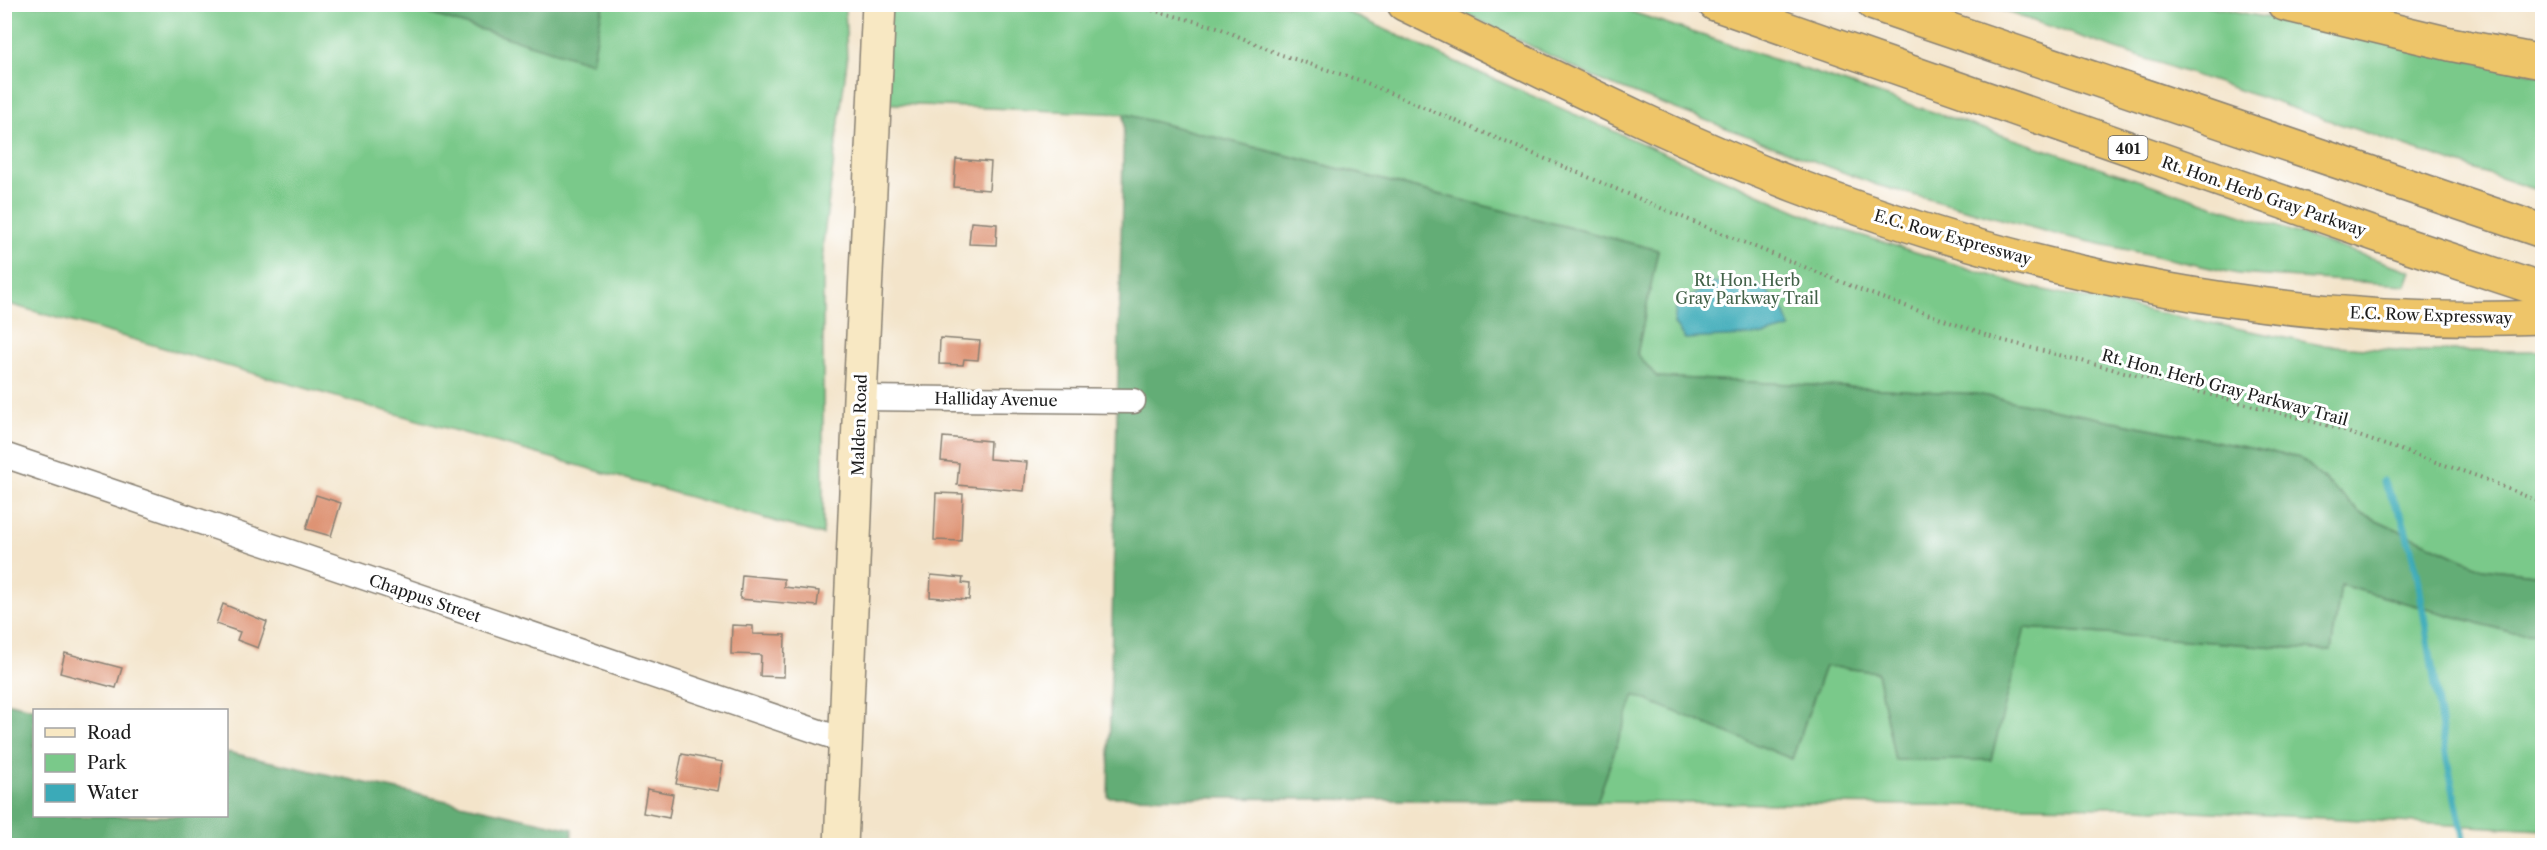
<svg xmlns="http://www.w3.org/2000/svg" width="2547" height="850" viewBox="0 0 2547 850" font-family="'Libre Caslon Text',serif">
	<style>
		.green { fill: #7ac98a; stroke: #4b7253; stroke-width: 1.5 }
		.forest { fill: #63ad76; stroke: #406449; stroke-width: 1.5 }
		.water { fill: #3baab8; stroke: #2c636a; stroke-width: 1.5 }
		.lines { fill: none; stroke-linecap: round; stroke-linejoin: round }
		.stream { stroke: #3baab8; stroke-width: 7 }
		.building { fill: #dd906f }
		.street-casing { stroke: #888073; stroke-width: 27 }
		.secondary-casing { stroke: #888073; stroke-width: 36 }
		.highway-casing { stroke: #888073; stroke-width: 36 }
		.path { stroke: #888073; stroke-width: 4; stroke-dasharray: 1.5 4.5; stroke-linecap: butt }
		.street { stroke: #fff; stroke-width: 24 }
		.secondary { stroke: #f8e8c3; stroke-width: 33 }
		.highway { stroke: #eec569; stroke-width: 33 }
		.labels { text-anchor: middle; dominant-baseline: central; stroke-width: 6; stroke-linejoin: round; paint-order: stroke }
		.shield { fill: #fff; stroke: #606060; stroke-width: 1.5 }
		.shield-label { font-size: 15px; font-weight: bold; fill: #1c1c1c }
		.street-label { font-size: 16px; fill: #1c1c1c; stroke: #fff }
		.park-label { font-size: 16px; fill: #426148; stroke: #fff }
	</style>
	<rect width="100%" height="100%" fill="#fff"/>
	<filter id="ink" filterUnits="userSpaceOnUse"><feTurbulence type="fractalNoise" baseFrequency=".0167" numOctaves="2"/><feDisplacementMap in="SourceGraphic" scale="12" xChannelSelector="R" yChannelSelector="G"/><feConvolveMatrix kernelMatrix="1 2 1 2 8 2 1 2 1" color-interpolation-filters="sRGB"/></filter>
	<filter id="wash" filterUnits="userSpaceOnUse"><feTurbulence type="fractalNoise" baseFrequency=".008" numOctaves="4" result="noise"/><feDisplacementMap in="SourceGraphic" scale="24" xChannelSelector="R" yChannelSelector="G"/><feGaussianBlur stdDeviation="1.35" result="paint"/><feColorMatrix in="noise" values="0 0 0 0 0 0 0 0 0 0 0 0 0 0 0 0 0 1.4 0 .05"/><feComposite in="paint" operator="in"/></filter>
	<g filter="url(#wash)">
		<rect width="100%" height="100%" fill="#f3e4ca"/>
		<g class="green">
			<path d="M4,5H400L591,62L603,5H845L847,61L823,243V535L5,303Z"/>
			<path d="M879,5H1332L1480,73L1834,227L2029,287L2321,345L2410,351H2542V575L2482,568L2361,513L2300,458L1976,394L1657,377L1637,354L1658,250L1124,114L874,103Z"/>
			<path d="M1448,5H1611L2411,271L2406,285L2238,274L2059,235L1877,185L1599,80Z"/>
			<path d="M1986,5H2206L2542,75V192Z"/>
			<path d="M2341,585L2510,632L2542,634V830L2120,807L1597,802L1634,694L1792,759L1825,666L1877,672L1895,760L2025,628L2331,651Z"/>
		</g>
		<g class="forest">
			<path d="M400,5H603L592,63Z"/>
			<path d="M1124,114L1658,250L1637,354L1657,377L1976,394L2300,458L2361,513L2482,568L2542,575V634L2510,632L2341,585L2331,651L2025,628L1991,760H1895L1877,672L1825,666L1792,759L1634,695L1597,802L1108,797Z"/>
			<path d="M5,702L42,710H34V816H226L227,752L573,829L570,845H5Z"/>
		</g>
		<path class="water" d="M1735,281L1765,288L1785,313L1790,328L1764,335L1685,339L1674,324L1677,301L1693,296L1711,283Z"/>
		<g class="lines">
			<path class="stream" d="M2383,481L2402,517L2417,572L2447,760L2465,846"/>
		</g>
		<g id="blocks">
			<g class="building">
				<path d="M956,159L991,162L989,190L954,187Z"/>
				<path d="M971,222L997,224L996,245L969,244Z"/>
				<path d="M940,338L980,341L978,360L964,359L963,365L939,364Z"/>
				<path d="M943,437L990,441L989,459L1027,462L1024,491L957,485L959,463L941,461Z"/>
				<path d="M936,493L963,494L961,541L934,540Z"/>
				<path d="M316,495L341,503L331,536L306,529Z"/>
				<path d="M742,575L784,579V587L819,591L817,606L740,599Z"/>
				<path d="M931,575L963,578L962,583L970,584L969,600L930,597Z"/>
				<path d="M223,604L267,622L258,648L237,640L240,632L216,624Z"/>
				<path d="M732,625L753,626V634L785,635L784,677L760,676L761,655L731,654Z"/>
				<path d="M65,653L122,668L116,688L60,673Z"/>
				<path d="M682,754L723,762L718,791L676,784Z"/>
				<path d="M647,789L673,794L669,818L643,813Z"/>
			</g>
		</g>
	</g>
	<g filter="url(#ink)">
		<use href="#blocks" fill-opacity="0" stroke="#888073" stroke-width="1.5"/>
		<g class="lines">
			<defs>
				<g id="street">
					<path d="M860,398L1133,401"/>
					<path d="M4,455L846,741"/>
				</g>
				<path id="secondary" d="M841,846L860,398L879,4"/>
				<g id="highway">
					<path d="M1404,4C1534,67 1662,134 1797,186C2029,275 2293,328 2542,317"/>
					<path d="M1715,4L2409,246L2542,290"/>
					<path d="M1874,4L2542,231"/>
					<path d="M2284,4L2450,44L2542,62"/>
				</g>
			</defs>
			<use href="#street" class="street-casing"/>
			<use href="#secondary" class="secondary-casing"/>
			<use href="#highway" class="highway-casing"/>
			<path class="path" d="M1129,4L1217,27L1279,54L1362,81L1701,225L1861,290L1994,338L2326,425L2480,477L2542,503"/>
			<use href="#street" class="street"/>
			<use href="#secondary" class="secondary"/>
			<use href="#highway" class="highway"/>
		</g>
	</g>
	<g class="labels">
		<rect class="shield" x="2108.5" y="136" width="39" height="24" rx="4.5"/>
		<g class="shield-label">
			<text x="2128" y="148">401</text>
		</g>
		<g class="street-label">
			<text transform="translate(2264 196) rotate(19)">Rt. Hon. Herb Gray Parkway</text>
			<text transform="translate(1953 237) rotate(16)">E.C. Row Expressway</text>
			<text transform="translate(2431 315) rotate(2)">E.C. Row Expressway</text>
			<text transform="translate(2225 387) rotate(15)">Rt. Hon. Herb Gray Parkway Trail</text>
			<text transform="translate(996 399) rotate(1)">Halliday Avenue</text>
			<text transform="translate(859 425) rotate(-88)">Malden Road</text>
			<text transform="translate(425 598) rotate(19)">Chappus Street</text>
		</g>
		<g class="park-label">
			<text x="1747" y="280">Rt. Hon. Herb<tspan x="1747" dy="18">Gray Parkway Trail</tspan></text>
		</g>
	</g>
	<rect width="2547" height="850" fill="none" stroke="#fff" stroke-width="24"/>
	<rect x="33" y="709" width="195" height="108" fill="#ffffff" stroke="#a4a4a4" stroke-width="1.5"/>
	<rect x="45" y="728" width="30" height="9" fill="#f8e8c3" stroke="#a4a4a4" stroke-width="1.5"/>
	<text x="87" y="739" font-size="18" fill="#1c1c1c">Road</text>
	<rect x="45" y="754" width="30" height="18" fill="#7ac98a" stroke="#a4a4a4" stroke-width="1.5"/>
	<text x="87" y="769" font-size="18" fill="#1c1c1c">Park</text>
	<rect x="45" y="784" width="30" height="18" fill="#3baab8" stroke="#a4a4a4" stroke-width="1.5"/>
	<text x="87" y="799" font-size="18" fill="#1c1c1c">Water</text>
</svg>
